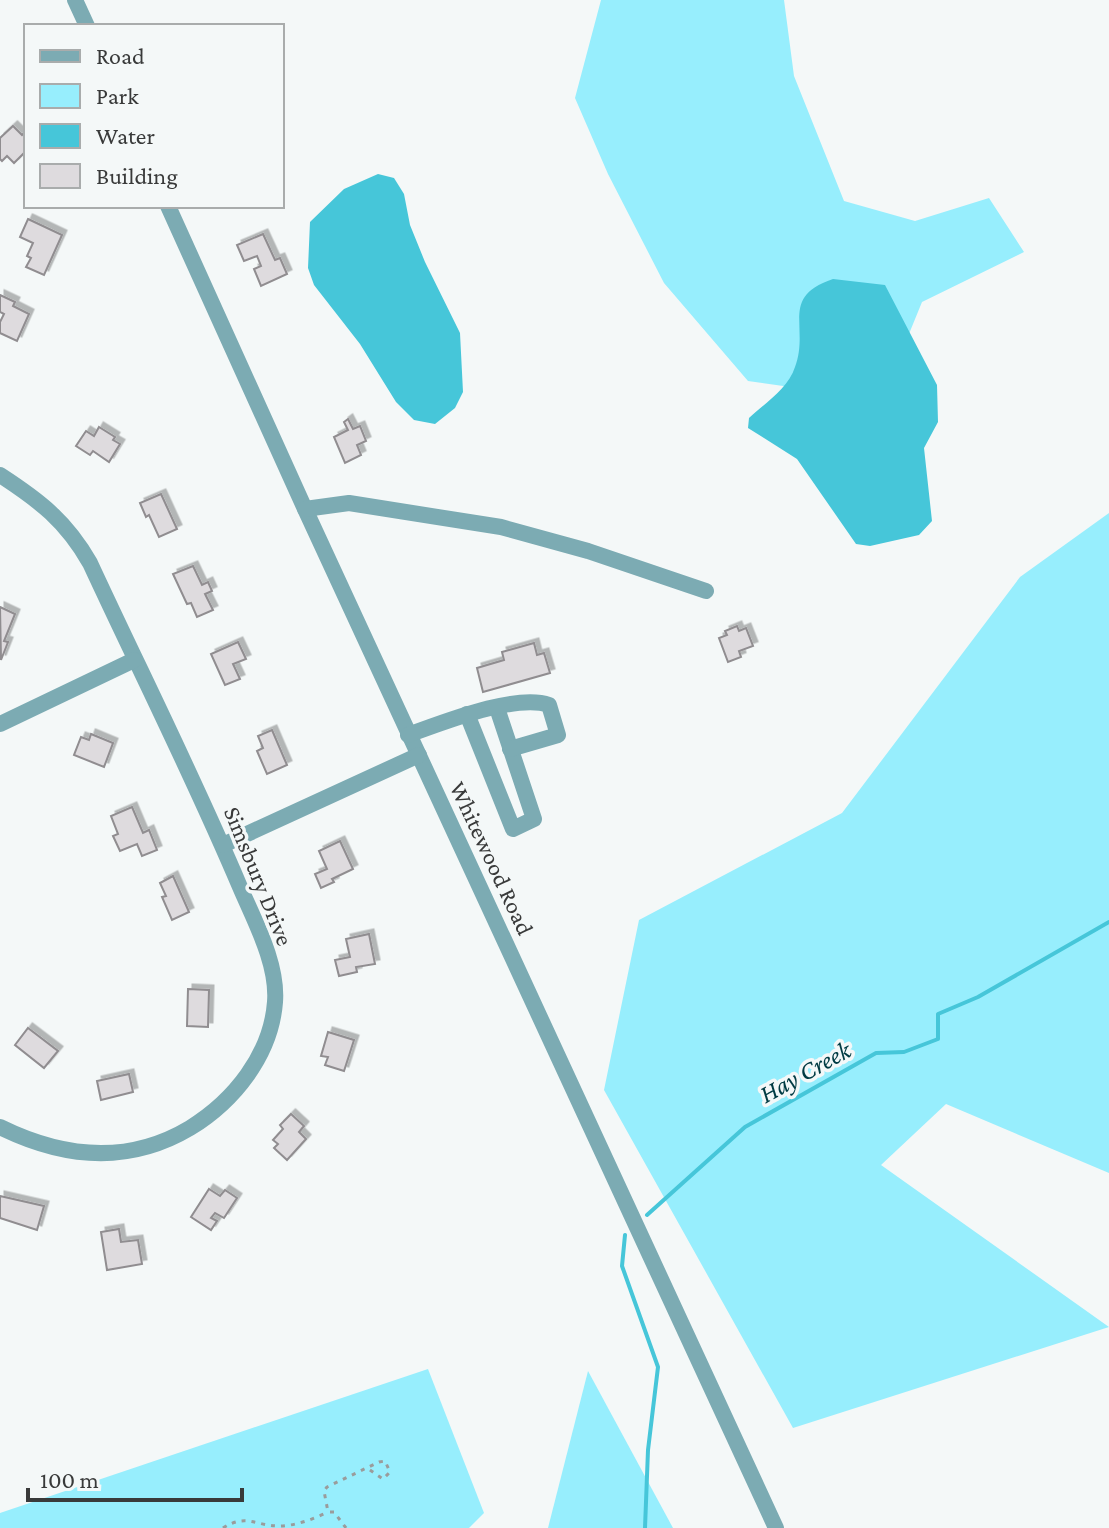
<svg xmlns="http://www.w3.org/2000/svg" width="1109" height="1528" viewBox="0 0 1109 1528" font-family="'Crimson Pro',serif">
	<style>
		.green { fill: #97eefd }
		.water { fill: #46c6d9 }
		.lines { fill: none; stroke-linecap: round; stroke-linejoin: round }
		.stream { stroke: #46c6d9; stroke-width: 4 }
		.building { fill: #dedbde; stroke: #908d90; stroke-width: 2; filter: url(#shadow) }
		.path { stroke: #9a9c9c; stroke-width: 3; stroke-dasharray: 4 6; stroke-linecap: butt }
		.minor { stroke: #7cabb3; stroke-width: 16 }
		.labels { text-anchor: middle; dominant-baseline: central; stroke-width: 7; stroke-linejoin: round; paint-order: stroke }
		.street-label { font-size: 24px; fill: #393a3a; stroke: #f4f8f8 }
		.water-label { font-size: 26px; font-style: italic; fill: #003b43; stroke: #f4f8f8 }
	</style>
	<defs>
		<filter id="shadow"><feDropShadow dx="4.5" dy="-4.5" stdDeviation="0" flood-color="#0004"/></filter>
	</defs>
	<rect width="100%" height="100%" fill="#f4f8f8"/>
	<g class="green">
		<path d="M601,0H784L794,76L844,201L915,221L989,198L1024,252L922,302L882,400L748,381L664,283L608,174L575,98Z"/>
		<path d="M1109,513V1173L946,1104L881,1165L1109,1327L793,1428L604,1090L639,920L842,813L1020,577Z"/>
		<path d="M428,1369L484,1513L469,1528H0V1513Z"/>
		<path d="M588,1371L673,1528H548Z"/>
	</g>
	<g class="water">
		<path d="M378,174L394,178L404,194L410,225L425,262L460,333L463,392L455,408L435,424L414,420L396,402L360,344L314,285L308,268L310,222L344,189Z"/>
		<path d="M833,279L885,285L937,385L938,422L924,448L932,521L919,535L870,546L856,544L797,459L748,428L749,418C765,403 788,389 795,367C810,327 779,297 833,279Z"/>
	</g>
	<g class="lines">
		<g class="stream">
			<path d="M647,1215L745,1127L876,1053L904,1052L938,1039V1014L978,997L1109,922"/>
			<path d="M625,1235L622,1266L658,1367L648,1450L645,1528"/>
		</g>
	</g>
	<g class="building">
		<path d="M13,126L22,135L26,131V151L14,163L7,156L2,161L0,159V138Z"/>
		<path d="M28,219L62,235L44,275L26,267L31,258L27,256L33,243L20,237Z"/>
		<path d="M263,234L275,260L280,258L287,274L261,286L254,269L261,266L257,256L244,261L237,245Z"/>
		<path d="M0,295L15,302L13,306L29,314L17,341L0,333V322L4,314L0,312Z"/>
		<path d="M348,419L353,429L360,426L366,441L357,445L361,455L345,463L334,437L348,430L344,422Z"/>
		<path d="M99,427L115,437L113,440L120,444L109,462L93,451L90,455L76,446L86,431L94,436Z"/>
		<path d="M161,494L177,529L159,537L149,515L146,517L140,503Z"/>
		<path d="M193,566L202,585L208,582L212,591L205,594L213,610L197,617L191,603L187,604L173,574Z"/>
		<path d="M0,607L15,614L4,641L8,642L1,660Z"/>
		<path d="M737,626L739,631L746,628L753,646L739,651L741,657L728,662L719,638L727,635L725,631Z"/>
		<path d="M238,642L246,659L233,664L240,679L225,685L211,654Z"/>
		<path d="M534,643L537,655L544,653L550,673L483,692L477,668L504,660L502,652Z"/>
		<path d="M272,730L287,765L267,774L257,751L263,748L258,736Z"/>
		<path d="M91,734L113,743L104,767L74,755L81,737L89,740Z"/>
		<path d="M132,807L143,833L149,830L157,850L142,856L137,844L120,851L113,836L118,834L111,816Z"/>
		<path d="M340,841L353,869L332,879L334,882L321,888L315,874L327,869L319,851Z"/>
		<path d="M173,876L189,912L172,920L162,897L166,896L160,883Z"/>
		<path d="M369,934L375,964L356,967L357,972L339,976L335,960L350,957L346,939Z"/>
		<path d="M188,989L209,990L208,1027L187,1026Z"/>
		<path d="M28,1028L58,1051L44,1068L15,1045Z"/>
		<path d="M328,1032L354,1040L344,1071L325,1065L328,1057L321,1056Z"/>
		<path d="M129,1074L133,1092L101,1100L97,1081Z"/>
		<path d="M291,1114L304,1126L299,1132L306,1139L287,1160L274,1148L278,1144L273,1140L283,1129L280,1125Z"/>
		<path d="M209,1189L220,1196L225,1190L237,1198L224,1218L215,1213L211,1218L217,1221L211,1230L191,1217Z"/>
		<path d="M0,1196L44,1206L37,1230L0,1218Z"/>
		<path d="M119,1229L121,1242L138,1240L142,1264L107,1270L101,1232Z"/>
	</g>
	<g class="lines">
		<g class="path">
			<path d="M223,1528C246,1513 256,1526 279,1526C295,1526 314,1519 328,1512"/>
			<path d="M346,1528L334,1512H328L324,1491L327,1487L379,1462L385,1461L390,1472L383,1479L367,1468"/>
		</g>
		<g class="minor">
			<path d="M75,0L87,26"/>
			<path d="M168,206L305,509L776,1528"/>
			<path d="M0,475C40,501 66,521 90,563C140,671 194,778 240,887C255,922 278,964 275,1002C271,1055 234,1101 190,1128C128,1165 63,1158 0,1127"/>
			<path d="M305,509L349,503L501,527L588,551L706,591"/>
			<path d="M467,714L513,829L534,819L497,708"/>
			<path d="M0,724L134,660"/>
			<path d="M408,735C442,723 516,693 549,705L558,735L510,749"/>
			<path d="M223,845L419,755"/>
		</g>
	</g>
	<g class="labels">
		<g class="street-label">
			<text transform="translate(492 858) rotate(65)">Whitewood Road</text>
			<text transform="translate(259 876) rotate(68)">Simsbury Drive</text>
		</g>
		<g class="water-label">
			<text transform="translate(805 1072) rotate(-29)">Hay Creek</text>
		</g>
	</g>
	<rect x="24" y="24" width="260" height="184" fill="#f4f8f8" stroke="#a9acac" stroke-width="2"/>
	<rect x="40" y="50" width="40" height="12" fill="#7cabb3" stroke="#a9acac" stroke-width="2"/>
	<text x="96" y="64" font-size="24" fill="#393a3a">Road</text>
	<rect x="40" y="84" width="40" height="24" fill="#97eefd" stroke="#a9acac" stroke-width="2"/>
	<text x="96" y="104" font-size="24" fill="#393a3a">Park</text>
	<rect x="40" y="124" width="40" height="24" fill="#46c6d9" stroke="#a9acac" stroke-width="2"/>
	<text x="96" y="144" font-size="24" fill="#393a3a">Water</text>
	<rect x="40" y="164" width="40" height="24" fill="#dedbde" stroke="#a9acac" stroke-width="2"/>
	<text x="96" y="184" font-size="24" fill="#393a3a">Building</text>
	<path d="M28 1488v12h214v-12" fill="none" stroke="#393a3a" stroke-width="4"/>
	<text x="40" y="1488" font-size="24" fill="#393a3a" stroke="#f4f8f8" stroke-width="6" paint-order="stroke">100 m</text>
</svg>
